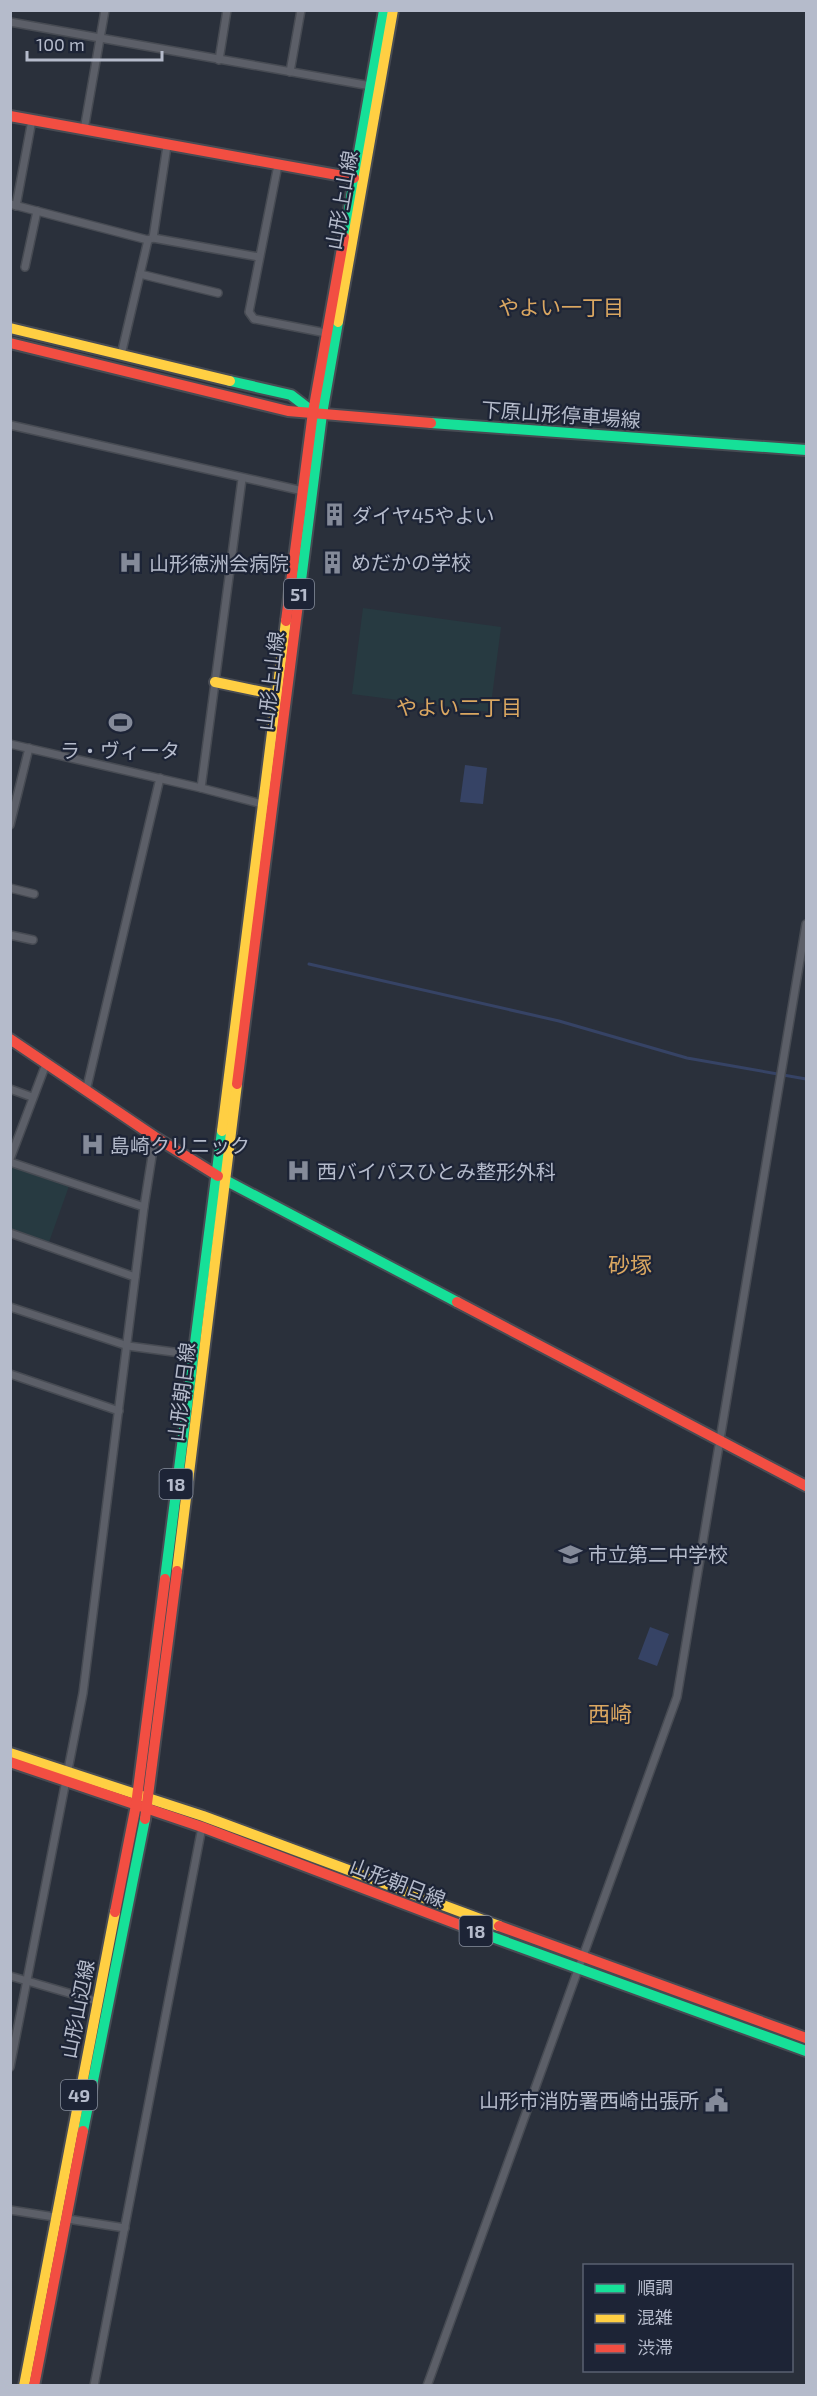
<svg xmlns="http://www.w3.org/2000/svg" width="817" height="2396" viewBox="0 0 817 2396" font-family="'Exo 2','Noto Sans JP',sans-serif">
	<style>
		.green { fill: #273a41 }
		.water { fill: #364365 }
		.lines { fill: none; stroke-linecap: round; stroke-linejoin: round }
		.stream { stroke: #364365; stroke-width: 3 }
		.street-casing { stroke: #474b53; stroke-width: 10 }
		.fast-casing { stroke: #474b53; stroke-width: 14 }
		.slow-casing { stroke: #474b53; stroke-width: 14 }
		.jam-casing { stroke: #474b53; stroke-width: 14 }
		.street { stroke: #5c5f68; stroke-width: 7 }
		.fast { stroke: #16e098; stroke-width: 10 }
		.slow { stroke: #ffcf43; stroke-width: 10 }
		.jam { stroke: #f24e42; stroke-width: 10 }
		.labels { text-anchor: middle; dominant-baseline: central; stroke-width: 4.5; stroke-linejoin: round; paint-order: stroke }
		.shield { fill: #1d2436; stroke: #878e9e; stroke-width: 1.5 }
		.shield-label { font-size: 18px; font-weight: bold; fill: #b5bbcb }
		.street-label { font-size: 20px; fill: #b5bbcb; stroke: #1d2436 }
		.poi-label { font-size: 20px; fill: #b5bbcb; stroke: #1d2436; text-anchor: start }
		.neighbourhood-label { font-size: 21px; fill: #daa761; stroke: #1d2436 }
		.quarter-label { font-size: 22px; fill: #daa761; stroke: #1d2436 }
	</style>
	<rect width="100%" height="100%" fill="#2a303b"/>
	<g class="green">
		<path d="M363,608L501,627L490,712L352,694Z"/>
		<path d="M12,1166L69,1186L49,1242L11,1229Z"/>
	</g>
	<g class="water">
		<path d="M465,765L487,768L483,804L460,802Z"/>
		<path d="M650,1627L669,1634L657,1666L638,1659Z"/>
	</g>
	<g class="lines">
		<path class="stream" d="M309,964L559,1021L687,1058L806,1079"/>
		<defs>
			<g id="street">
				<path d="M10,22L371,86"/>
				<path d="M219,60L227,10"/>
				<path d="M290,72L301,10"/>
				<path d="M84,130L105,10"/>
				<path d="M278,165L249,312L254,319L326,333"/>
				<path d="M10,204L148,240L153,238L259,257"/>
				<path d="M16,206L32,120"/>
				<path d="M153,238L167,146"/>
				<path d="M25,267L37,211"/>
				<path d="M140,274L218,293"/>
				<path d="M121,355L148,240"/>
				<path d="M10,425L303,491"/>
				<path d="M10,744L201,788L262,804"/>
				<path d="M201,788L242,479"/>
				<path d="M10,825L29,748"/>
				<path d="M10,888L34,894"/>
				<path d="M10,935L33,940"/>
				<path d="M10,1089L32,1097"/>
				<path d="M86,1091L160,778"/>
				<path d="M10,1159L46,1064"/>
				<path d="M10,1162L144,1207"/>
				<path d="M10,1233L135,1277"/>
				<path d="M10,1307L128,1346L196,1355"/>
				<path d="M10,1374L119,1411"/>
				<path d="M10,1976L96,2001"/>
				<path d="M10,2067L83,1693L144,1207L155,1137"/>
				<path d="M10,2210L125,2228"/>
				<path d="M94,2386L202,1827"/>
				<path d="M427,2386L677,1697L806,924"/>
			</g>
			<g id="fast">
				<path d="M344,237L384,10"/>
				<path d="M230,381L291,395L313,412"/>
				<path d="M431,423L806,450"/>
				<path d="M298,604L322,414L338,322"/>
				<path d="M225,1180L457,1302"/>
				<path d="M165,1579L222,1131"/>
				<path d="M473,1930L806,2051"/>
				<path d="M83,2131L145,1819"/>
			</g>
			<g id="slow">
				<path d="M338,322L393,10"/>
				<path d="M10,328L230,381"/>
				<path d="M215,682L277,695"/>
				<path d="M222,1131L286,621"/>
				<path d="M177,1571L237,1084"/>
				<path d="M10,1753L203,1816L499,1926"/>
				<path d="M24,2386L115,1912"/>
			</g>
			<g id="jam">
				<path d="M10,116L354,178"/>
				<path d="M10,343L288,411L431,423"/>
				<path d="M286,621L313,412L344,237"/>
				<path d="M10,1039L155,1137L218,1176"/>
				<path d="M237,1084L298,604"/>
				<path d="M457,1302L806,1486"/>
				<path d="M10,1762L202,1827L473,1930"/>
				<path d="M145,1819L177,1571"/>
				<path d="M115,1912L136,1805L165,1579"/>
				<path d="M499,1926L806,2038"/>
				<path d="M34,2386L83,2131"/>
			</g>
		</defs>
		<use href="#street" class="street-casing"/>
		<use href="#fast" class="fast-casing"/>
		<use href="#slow" class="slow-casing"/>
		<use href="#jam" class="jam-casing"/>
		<use href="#street" class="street"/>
		<use href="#fast" class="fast"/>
		<use href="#slow" class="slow"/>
		<use href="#jam" class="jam"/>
	</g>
	<defs>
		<symbol id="building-bare" viewBox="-9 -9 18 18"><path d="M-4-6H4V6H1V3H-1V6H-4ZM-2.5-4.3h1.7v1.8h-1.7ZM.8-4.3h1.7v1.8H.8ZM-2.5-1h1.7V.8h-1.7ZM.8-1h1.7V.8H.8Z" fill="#848a99" stroke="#1d2436" stroke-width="2.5" paint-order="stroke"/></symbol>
		<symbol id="hospital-bare" viewBox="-9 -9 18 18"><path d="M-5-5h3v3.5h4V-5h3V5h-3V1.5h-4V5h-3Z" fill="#848a99" stroke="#1d2436" stroke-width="2.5" paint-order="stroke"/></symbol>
		<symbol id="stadium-bare" viewBox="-9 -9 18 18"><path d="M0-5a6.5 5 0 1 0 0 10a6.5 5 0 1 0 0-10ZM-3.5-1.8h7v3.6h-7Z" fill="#848a99" stroke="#1d2436" stroke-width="2.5" paint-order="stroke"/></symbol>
		<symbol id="school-bare" viewBox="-9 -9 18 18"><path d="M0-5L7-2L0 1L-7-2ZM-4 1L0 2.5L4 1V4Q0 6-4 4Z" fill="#848a99" stroke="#1d2436" stroke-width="2.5" paint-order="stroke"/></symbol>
		<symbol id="civic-bare" viewBox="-9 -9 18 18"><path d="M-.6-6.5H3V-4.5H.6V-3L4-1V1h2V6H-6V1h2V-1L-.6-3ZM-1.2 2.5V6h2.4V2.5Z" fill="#848a99" stroke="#1d2436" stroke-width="2.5" paint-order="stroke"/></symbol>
	</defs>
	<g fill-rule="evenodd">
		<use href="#building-bare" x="318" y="498" width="33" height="33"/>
		<use href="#building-bare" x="316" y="546" width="33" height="33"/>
		<use href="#hospital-bare" x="114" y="546" width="33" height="33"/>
		<use href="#stadium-bare" x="104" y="706" width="33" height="33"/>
		<use href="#hospital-bare" x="76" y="1128" width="33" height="33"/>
		<use href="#hospital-bare" x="282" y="1154" width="33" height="33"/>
		<use href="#school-bare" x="554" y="1538" width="33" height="33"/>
		<use href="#civic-bare" x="700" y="2084" width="33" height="33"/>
	</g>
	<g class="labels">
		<g class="shield">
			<rect x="284" y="579" width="30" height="30" rx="4.5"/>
			<rect x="159.5" y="1469" width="33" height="30" rx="4.5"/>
			<rect x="459.5" y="1916" width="33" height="30" rx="4.5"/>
			<rect x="61" y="2080" width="36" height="30" rx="4.5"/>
		</g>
		<g class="shield-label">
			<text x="299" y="594">51</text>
			<text x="176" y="1484">18</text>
			<text x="476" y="1931">18</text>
			<text x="79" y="2095">49</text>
		</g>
		<g class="street-label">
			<text transform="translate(341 200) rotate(-80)">山形上山線</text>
			<text transform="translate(561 414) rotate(4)">下原山形停車場線</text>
			<text transform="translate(270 681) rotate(-83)">山形上山線</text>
			<text transform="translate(181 1392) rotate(-83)">山形朝日線</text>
			<text transform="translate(398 1882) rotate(21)">山形朝日線</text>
			<text transform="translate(77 2009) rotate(-79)">山形山辺線</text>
		</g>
		<g class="poi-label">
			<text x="352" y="515">ダイヤ45やよい</text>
			<text x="351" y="562">めだかの学校</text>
			<text x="149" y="563">山形徳洲会病院</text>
			<text x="120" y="750" text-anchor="middle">ラ・ヴィータ</text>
			<text x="110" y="1145">島崎クリニック</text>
			<text x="317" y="1171">西バイパスひとみ整形外科</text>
			<text x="588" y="1554">市立第二中学校</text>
			<text x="699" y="2100" text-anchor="end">山形市消防署西崎出張所</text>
		</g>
		<g class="neighbourhood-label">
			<text x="561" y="306">やよい一丁目</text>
			<text x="459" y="706">やよい二丁目</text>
		</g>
		<g class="quarter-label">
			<text x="630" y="1264">砂塚</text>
			<text x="610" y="1713">西崎</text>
		</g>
	</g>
	<rect width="817" height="2396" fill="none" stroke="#b5bbcb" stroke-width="24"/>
	<rect x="583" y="2264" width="210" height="108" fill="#1d2436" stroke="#5a6072" stroke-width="1.5"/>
	<rect x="595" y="2284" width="30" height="9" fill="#16e098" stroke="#5a6072" stroke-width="1.5"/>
	<text x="637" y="2294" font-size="18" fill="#b5bbcb">順調</text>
	<rect x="595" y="2314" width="30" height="9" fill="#ffcf43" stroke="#5a6072" stroke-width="1.5"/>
	<text x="637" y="2324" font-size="18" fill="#b5bbcb">混雑</text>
	<rect x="595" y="2344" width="30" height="9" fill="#f24e42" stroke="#5a6072" stroke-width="1.5"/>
	<text x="637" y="2354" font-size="18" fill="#b5bbcb">渋滞</text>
	<path d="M27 51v9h135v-9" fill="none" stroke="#b5bbcb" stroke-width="3"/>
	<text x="36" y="51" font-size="18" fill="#b5bbcb" stroke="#1d2436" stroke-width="4.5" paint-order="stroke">100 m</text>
</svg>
